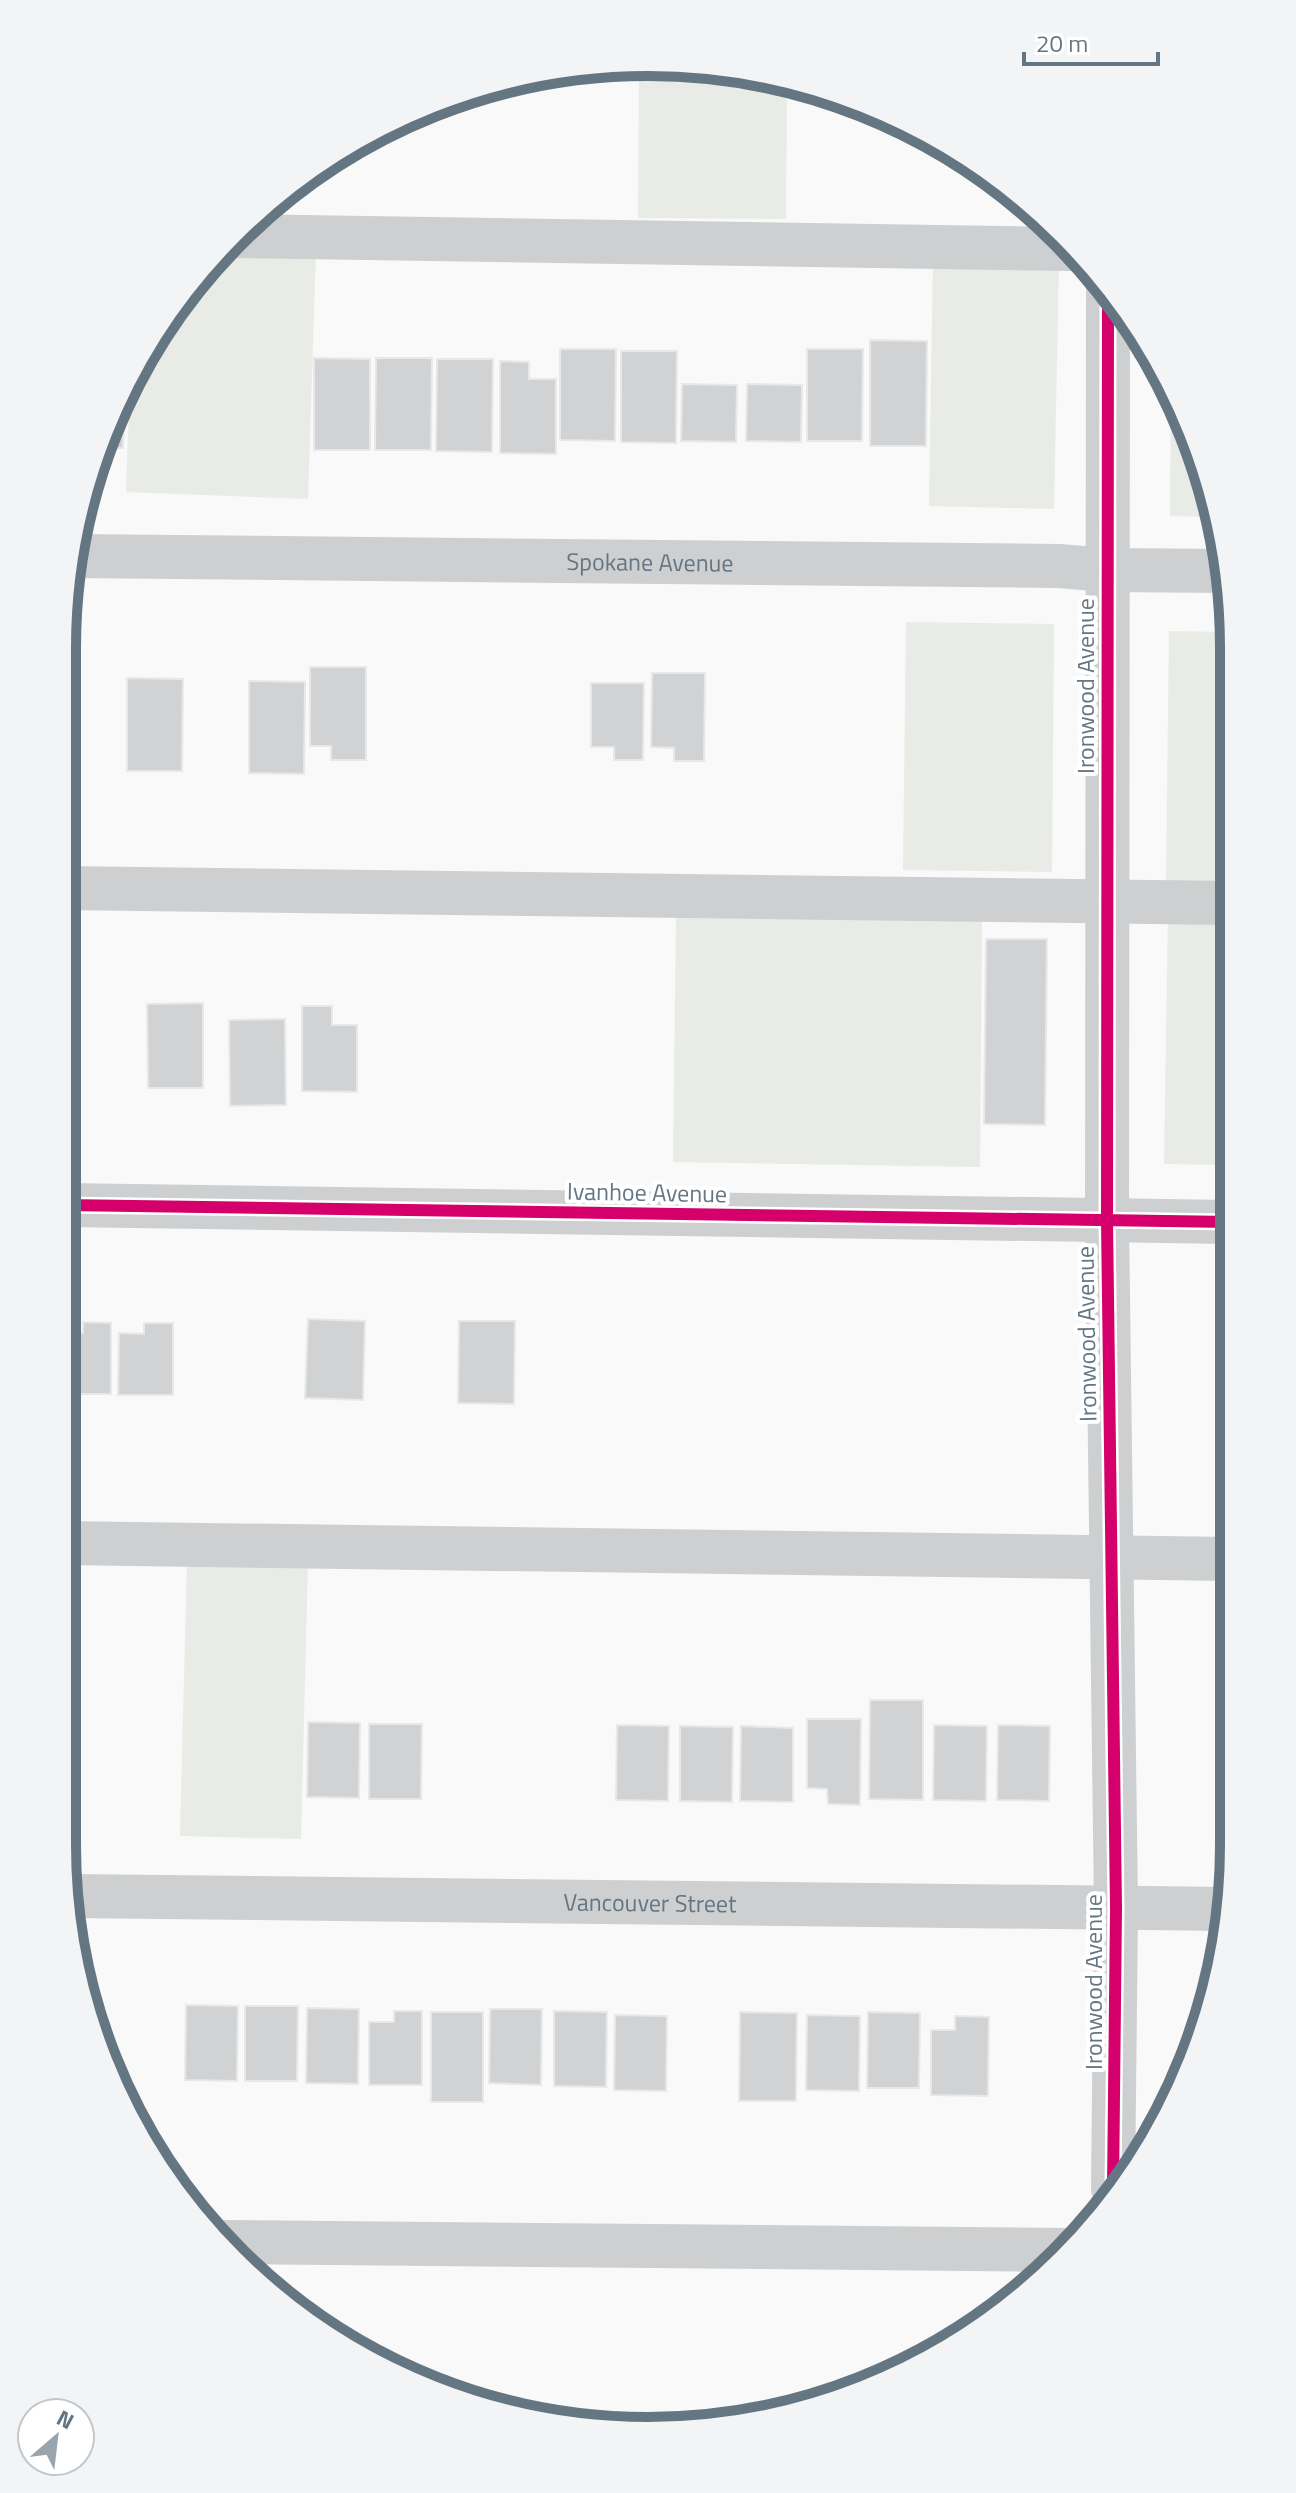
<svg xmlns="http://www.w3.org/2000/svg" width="1296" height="2493" viewBox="0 0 1296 2493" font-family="'Titillium Web',sans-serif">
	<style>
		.green { fill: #e8ebe6 }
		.building { fill: #d0d2d3; stroke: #e8e8e8; stroke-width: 2 }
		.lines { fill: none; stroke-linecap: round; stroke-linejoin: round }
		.minor { stroke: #cecfd0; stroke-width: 44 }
		.cycleway-casing { stroke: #fff; stroke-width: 17 }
		.cycleway { stroke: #d6006c; stroke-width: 12 }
		.labels { text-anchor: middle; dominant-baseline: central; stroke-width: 8; stroke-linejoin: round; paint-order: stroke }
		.street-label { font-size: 24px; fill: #657683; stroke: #fff }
		.rim { fill: none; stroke: #657683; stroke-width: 10 }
	</style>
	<rect width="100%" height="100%" fill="#f9f9f9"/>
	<g class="green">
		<path d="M686,63L787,80L786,219L638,218L639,65Z"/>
		<path d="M225,247L316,250L308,499L126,492L130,377L183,292Z"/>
		<path d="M933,256L1059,258L1054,509L929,506Z"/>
		<path d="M1171,392L1189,423L1214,517L1170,516Z"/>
		<path d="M906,622L1054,624L1052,872L903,870Z"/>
		<path d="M1169,631L1229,632L1230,884L1166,883Z"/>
		<path d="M1168,911L1230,912L1231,1165L1164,1164Z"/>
		<path d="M676,918L982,920L980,1167L673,1162Z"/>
		<path d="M187,1559L308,1562L301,1839L180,1836Z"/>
	</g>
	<g class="building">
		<path d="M870,340L927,341L926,446H870Z"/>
		<path d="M560,349H616L615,441L560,440Z"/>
		<path d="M807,349H863L862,441H807Z"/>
		<path d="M621,351H677L676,443L621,442Z"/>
		<path d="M314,358L370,359V450H314Z"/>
		<path d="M376,358H432L431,450H375Z"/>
		<path d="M437,359H493L492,452L436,451Z"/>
		<path d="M500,361L529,362V379H556V454L500,453Z"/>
		<path d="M682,384L737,385L736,442L681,441Z"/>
		<path d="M747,384L802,385L801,442L746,441Z"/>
		<path d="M124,386L123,448H100L122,389Z"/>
		<path d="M310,667H366V760H331V746H310Z"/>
		<path d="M652,673H705L704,761H674V748L651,747Z"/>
		<path d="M127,678L183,679L182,771H127Z"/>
		<path d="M249,681L305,682L304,774L249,773Z"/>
		<path d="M591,683H644L643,760H614V747H591Z"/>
		<path d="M986,939H1047L1045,1125L984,1124Z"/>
		<path d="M203,1003V1088H148L147,1004Z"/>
		<path d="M302,1006H332V1025H357V1092L302,1091Z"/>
		<path d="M285,1019L286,1105L230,1106L229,1020Z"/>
		<path d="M308,1319L365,1321L363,1400L305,1398Z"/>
		<path d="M459,1321H515L514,1404L458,1403Z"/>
		<path d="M83,1322L111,1323V1394H62L63,1333H83Z"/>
		<path d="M144,1323H173V1395H118L119,1333L144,1334Z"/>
		<path d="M870,1700H923V1800L869,1799Z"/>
		<path d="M807,1719H861L860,1805L828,1804L827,1789L807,1788Z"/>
		<path d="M308,1722L360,1723L359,1798L307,1797Z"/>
		<path d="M369,1724H422L421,1799H369Z"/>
		<path d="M617,1725L669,1726L668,1801L616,1800Z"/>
		<path d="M934,1725L987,1726L986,1801L933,1800Z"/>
		<path d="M998,1725L1050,1726L1049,1801L997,1800Z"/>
		<path d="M680,1726L733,1727L732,1802L680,1801Z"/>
		<path d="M741,1726L793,1728V1802L740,1801Z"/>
		<path d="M186,2005L238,2006L237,2081L185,2080Z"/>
		<path d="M245,2006H298L297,2081H245Z"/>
		<path d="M307,2008L359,2009L358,2084L306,2083Z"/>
		<path d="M490,2009H542L541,2085L489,2083Z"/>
		<path d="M394,2011H422V2085H369V2022H394Z"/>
		<path d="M554,2011L607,2012L606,2087L554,2086Z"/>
		<rect x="431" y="2012" width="52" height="90"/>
		<path d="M740,2012L797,2013L796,2101H739Z"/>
		<path d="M868,2012L920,2013L919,2088H867Z"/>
		<path d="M615,2015L667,2016L666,2091L614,2090Z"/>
		<path d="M807,2015L860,2016L859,2091L806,2090Z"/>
		<path d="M955,2016L989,2017L988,2096L931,2095V2030H955Z"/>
	</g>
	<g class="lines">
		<g class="minor">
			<path d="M235,236L1071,249"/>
			<path d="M1108,287L1107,1221L1116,1908L1113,2189"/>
			<path id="s1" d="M72,556L1059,566L1106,570L1229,571"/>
			<path d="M63,888L1230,903"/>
			<path d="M63,1205L1231,1222"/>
			<path d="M62,1543L1232,1559"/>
			<path id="s2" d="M70,1896L1228,1909"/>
			<path d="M221,2242L1069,2250"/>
		</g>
		<defs>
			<g id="cycleway">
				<path d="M1108,287L1107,1221L1116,1908L1113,2189"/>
				<path d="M63,1205L1231,1222"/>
			</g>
		</defs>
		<use href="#cycleway" class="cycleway-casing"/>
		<use href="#cycleway" class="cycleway"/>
	</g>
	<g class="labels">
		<g class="street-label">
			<text stroke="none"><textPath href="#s1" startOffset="578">Spokane Avenue</textPath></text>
			<text transform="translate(1085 686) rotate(-90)">Ironwood Avenue</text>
			<text transform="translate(647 1192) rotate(1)">Ivanhoe Avenue</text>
			<text transform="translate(1086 1334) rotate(-91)">Ironwood Avenue</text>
			<text stroke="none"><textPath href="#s2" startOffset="580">Vancouver Street</textPath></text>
			<text transform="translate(1093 1982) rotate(-90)">Ironwood Avenue</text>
		</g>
	</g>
	<path d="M0 0H1296V2493H0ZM648 76H648A572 572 0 0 1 1220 648V1845A572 572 0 0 1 648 2417H648A572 572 0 0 1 76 1845V648A572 572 0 0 1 648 76Z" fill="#f3f4f5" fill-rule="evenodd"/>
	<path class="rim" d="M648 76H648A572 572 0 0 1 1220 648V1845A572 572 0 0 1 648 2417H648A572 572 0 0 1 76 1845V648A572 572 0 0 1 648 76Z"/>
	<g transform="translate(56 2437) rotate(28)"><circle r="38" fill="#ffffff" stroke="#c1c8cd" stroke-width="2"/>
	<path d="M0-6L14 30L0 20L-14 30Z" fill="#99a4ac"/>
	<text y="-12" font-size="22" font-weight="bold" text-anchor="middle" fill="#657683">N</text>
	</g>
	<path d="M1024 52v12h134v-12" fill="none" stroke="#657683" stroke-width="4"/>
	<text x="1036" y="52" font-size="24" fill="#657683" stroke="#ffffff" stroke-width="6" paint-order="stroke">20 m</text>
</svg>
